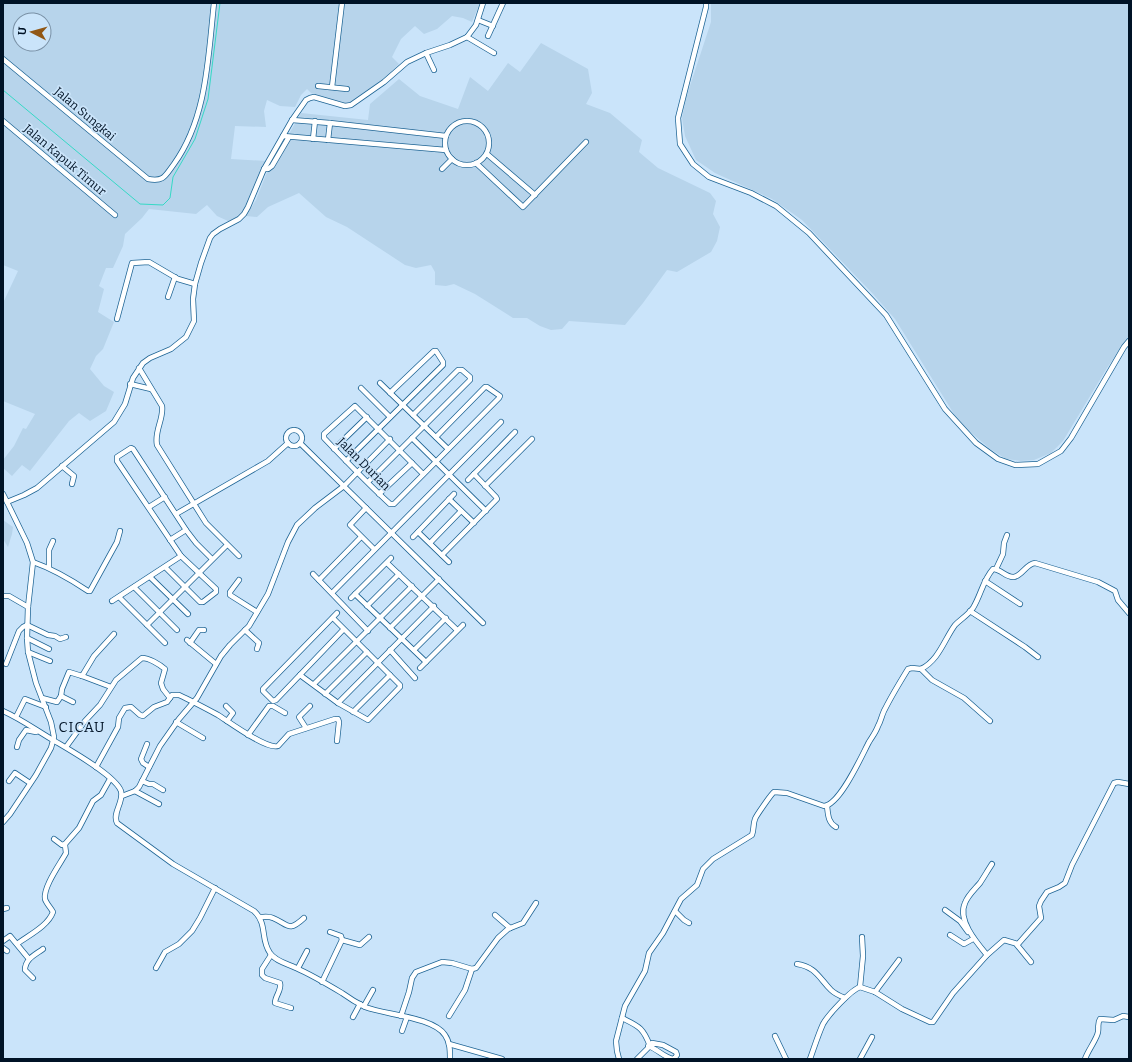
<svg xmlns="http://www.w3.org/2000/svg" width="1132" height="1062" viewBox="0 0 1132 1062" font-family="Bitter,serif">
	<style>
		.built { fill: #b7d4eb; fill-rule: evenodd }
		.lines { fill: none; stroke-linecap: round; stroke-linejoin: round }
		.stream { stroke: #36d9c6; stroke-width: 1 }
		.minor-casing { stroke: #1f6595; stroke-width: 6 }
		.minor { stroke: #fff; stroke-width: 4.5 }
		.labels { text-anchor: middle; dominant-baseline: central; stroke-width: 3.5; stroke-linejoin: round; paint-order: stroke }
		.street-label { font-size: 12px; fill: #001326; stroke: #cae4fa }
		.quarter-label { font-size: 14px; letter-spacing: 1px; fill: #001326; stroke: #cae4fa }
	</style>
	<rect width="100%" height="100%" fill="#cae4fa"/>
	<g class="built">
		<path d="M3,3H480L472,22L463,18L452,16L437,29L424,34L415,26L401,39L392,57L399,64L381,82L353,101L346,103L311,93L307,89L301,95L295,107L280,106L267,100L264,111L266,127L235,126L231,159L267,161L257,179L247,206L238,218L228,221L217,216L207,205L196,214L149,209L142,218L125,234L123,246L113,268H106L99,286L104,289L98,312L114,322L103,349L96,356L90,369L104,386L114,392L106,411L90,421L79,413L69,421L30,471L22,465L12,476L3,468V460L14,446L23,428L26,429L35,414L3,401V303L18,271L3,265ZM20,20H44V44H20Z"/>
		<path d="M711,3H1129V336L1107,368L1063,441L1051,453L1034,460L1021,461L1006,459L990,449L959,422L895,319L873,294L802,220L772,199L715,173L696,160L685,136L682,118L686,98L711,22Z"/>
		<path d="M541,43L588,69L592,93L586,104L610,113L642,140L639,152L658,168L710,193L716,201L713,214L720,227L717,241L711,252L677,272L667,270L643,303L625,325L569,321L562,329L551,330L540,326L527,318H513L475,294L454,284L446,286L435,285V272L431,265L416,268L405,265L347,227L326,217L299,193L268,207L257,217L246,216L256,200L267,172L301,113L368,120L370,104L399,79L420,96L458,109L470,77L488,91L508,63L520,72Z"/>
		<path d="M3,520L13,527L12,534L8,547L3,539Z"/>
	</g>
	<g class="lines">
		<path class="stream" d="M3,90L140,204L163,205L170,198L173,177L195,139L208,99L220,3"/>
		<defs>
			<g id="minor">
				<path d="M706,3V7L678,118L680,144L693,164L709,177L751,193L776,206L809,233L886,315L945,409L976,443L998,459L1015,465L1038,464L1061,451L1071,438L1124,347L1129,341"/>
				<path d="M478,20L493,26"/>
				<path d="M488,36L503,3"/>
				<path d="M467,37L494,53"/>
				<path d="M426,53L434,70"/>
				<path d="M3,59L148,179C164,182 165,176 174,164C207,118 208,58 214,3"/>
				<path d="M318,86L347,89"/>
				<path d="M332,87L342,3"/>
				<path d="M292,120L330,123L446,136"/>
				<circle cx="467" cy="143" r="22"/>
				<path d="M3,121L115,215"/>
				<path d="M283,136L446,150"/>
				<path d="M313,139L315,121"/>
				<path d="M328,140L330,123"/>
				<path d="M487,154L535,195"/>
				<path d="M476,163L523,207L586,142"/>
				<path d="M264,169H268L272,166L289,137"/>
				<path d="M442,169L452,159"/>
				<path d="M168,297L175,277"/>
				<path d="M117,319L132,263L149,262L178,279L195,284"/>
				<path d="M139,368L162,406C164,419 154,431 157,445L206,523L239,556"/>
				<path d="M380,383L448,449"/>
				<path d="M130,384L151,389"/>
				<path d="M361,388L390,417"/>
				<circle cx="294" cy="438" r="8"/>
				<path d="M412,438L486,511"/>
				<path d="M300,443L483,623"/>
				<path d="M334,449L367,417"/>
				<path d="M346,461L443,365V362L436,351H434L390,393"/>
				<path d="M62,466L74,476L72,484"/>
				<path d="M423,474L355,406L324,434V438C345,460 367,483 390,504H394L499,398L500,396L487,387H485L436,437"/>
				<path d="M468,480L515,432"/>
				<path d="M368,482L470,380V377L462,370H458L413,415"/>
				<path d="M485,486L532,439"/>
				<path d="M3,494L7,502"/>
				<path d="M379,494L412,463"/>
				<path d="M449,499L474,523"/>
				<path d="M149,507L165,497"/>
				<path d="M366,508L350,525L374,549"/>
				<path d="M176,514L268,461L288,443"/>
				<path d="M418,532L449,562"/>
				<path d="M413,537L454,494"/>
				<path d="M170,540L186,530"/>
				<path d="M430,543L461,511"/>
				<path d="M442,555L497,499L496,497L474,474"/>
				<path d="M33,562C53,569 70,579 88,591H90L117,542L120,531"/>
				<path d="M387,563L457,630"/>
				<path d="M49,567V550L53,541"/>
				<path d="M165,567L200,602H203L216,592V589L181,556L117,461V457L131,448L133,449L186,530L196,543L212,559"/>
				<path d="M996,569L1003,554L1004,543L1007,535"/>
				<path d="M313,574L368,631"/>
				<path d="M150,577L188,614"/>
				<path d="M239,580L230,592V595L257,612"/>
				<path d="M319,580L361,537"/>
				<path d="M985,581L1020,604"/>
				<path d="M134,587L177,630"/>
				<path d="M332,593L501,422"/>
				<path d="M355,594L426,662"/>
				<path d="M3,596H9L28,607"/>
				<path d="M119,597L165,643"/>
				<path d="M351,598L391,558"/>
				<path d="M112,601L181,556"/>
				<path d="M367,606L399,574"/>
				<path d="M970,611L1025,647L1038,657"/>
				<path d="M337,613L263,689V691L273,701L276,700L343,630"/>
				<path d="M27,625L48,635L55,636L60,639L66,637"/>
				<path d="M147,625L227,545"/>
				<path d="M390,628L439,579"/>
				<path d="M245,630L259,643L257,649"/>
				<path d="M27,638L49,649"/>
				<path d="M187,640L216,664"/>
				<path d="M190,643L199,630H204"/>
				<path d="M390,650L415,678"/>
				<path d="M414,650L446,618"/>
				<path d="M28,652L50,661"/>
				<path d="M6,664L19,631L23,627L27,625"/>
				<path d="M420,668L463,625"/>
				<path d="M921,669L932,680L964,698L990,721"/>
				<path d="M300,675L338,703L368,720L400,687V685L333,618"/>
				<path d="M82,676L111,687"/>
				<path d="M314,684L412,586"/>
				<path d="M325,694L367,652"/>
				<path d="M61,696L62,689L69,672L82,676L94,656L114,634"/>
				<path d="M42,698L57,702L61,696L73,702"/>
				<path d="M338,703L434,606"/>
				<path d="M226,706L233,713L227,721"/>
				<path d="M3,711C21,719 36,730 53,740C68,749 115,775 121,791C124,802 112,813 117,823L173,864L254,911C268,924 260,939 270,953C275,961 288,964 296,968C312,975 327,984 342,993C349,998 357,1003 365,1007C386,1015 433,1017 445,1035C450,1042 450,1051 450,1059"/>
				<path d="M353,712L390,675"/>
				<path d="M16,717L25,699L46,707"/>
				<path d="M176,722L203,738"/>
				<path d="M306,728L299,717L310,706"/>
				<path d="M248,735L269,706H273L285,713"/>
				<path d="M147,744L141,759L143,763L149,767"/>
				<path d="M17,747L19,740L26,730L36,732"/>
				<path d="M66,747L85,721L100,705L116,680L142,658C149,658 159,664 165,669L161,683L163,689L170,698"/>
				<path d="M96,767L118,727L119,718L125,708L131,707L140,715L143,716L154,707L167,702L172,695H179C192,701 205,708 218,715C229,722 267,750 278,746L289,734L335,719H338L339,722L337,741"/>
				<path d="M9,781L15,773L30,783"/>
				<path d="M142,781L149,784H153L163,790"/>
				<path d="M135,791L159,804"/>
				<path d="M122,796L135,791L139,787L160,746L179,719L197,698L221,656L230,645L249,626L268,594L288,542L297,525L315,508L344,486L390,439"/>
				<path d="M827,806C828,814 828,823 836,827"/>
				<path d="M3,822L10,814L36,775L51,748L54,737L51,722L36,683L28,652L27,638L28,607L33,562L27,543L7,502L24,495L37,488L114,422L125,404L133,378L143,363L150,358L171,349L186,337L194,321L193,299L195,284L201,263L210,238L213,234L220,229L239,219L244,214L248,207L264,169L292,120L306,100L310,98L314,97L345,106L351,105L384,82L407,62L426,53L450,45L467,37L476,25L483,3"/>
				<path d="M54,839L62,845L65,844L79,828L93,801L101,795L110,779"/>
				<path d="M3,909L7,908"/>
				<path d="M945,910L960,921L968,932"/>
				<path d="M675,911L684,920L689,923"/>
				<path d="M495,915L510,928"/>
				<path d="M260,917C264,917 269,916 273,918C288,924 288,933 304,918"/>
				<path d="M950,935L964,944L973,939"/>
				<path d="M342,940L360,945L369,937"/>
				<path d="M3,941L10,936L29,959"/>
				<path d="M17,944C29,935 48,926 53,912C51,908 46,903 45,899C43,887 60,864 66,853L65,845"/>
				<path d="M1017,945L1031,962"/>
				<path d="M3,948L7,951"/>
				<path d="M271,955L262,969V975L265,978L280,983C282,990 275,996 275,1003L291,1008"/>
				<path d="M987,955C977,943 957,920 965,903C968,895 975,889 980,883C984,877 988,870 992,864"/>
				<path d="M797,964C816,967 819,978 831,990C835,994 840,996 845,998"/>
				<path d="M156,968L165,952L179,944L192,931L200,918L215,888"/>
				<path d="M298,968L307,951"/>
				<path d="M33,978L25,970C25,959 35,955 43,949"/>
				<path d="M322,982L342,940L341,936L330,932"/>
				<path d="M860,987L863,956L862,937"/>
				<path d="M875,992L899,960"/>
				<path d="M364,1006L373,990"/>
				<path d="M401,1016L409,992L412,978L416,972L442,962L452,963L472,969L476,968L498,938L508,929L523,923L536,903"/>
				<path d="M449,1016L465,990L472,969"/>
				<path d="M353,1017L360,1004"/>
				<path d="M622,1018C638,1026 643,1027 650,1046L637,1059"/>
				<path d="M402,1031L407,1017"/>
				<path d="M775,1036L786,1059"/>
				<path d="M449,1044L502,1059"/>
				<path d="M648,1046C658,1049 664,1058 674,1059L677,1055L676,1052L663,1045L652,1043L650,1046"/>
				<path d="M619,1059L617,1051L616,1041L625,1006L645,971L649,953L663,933L681,899L697,885L703,869L713,859L752,835C754,830 753,824 755,819C756,816 772,793 774,792L787,793L824,806C840,805 862,755 869,742C872,737 876,732 878,726C881,721 882,714 885,709C892,695 900,682 908,669L912,668L921,669C939,660 944,640 955,625C961,619 968,615 973,608C981,595 983,580 993,569C1001,569 1006,578 1014,577C1023,575 1026,564 1035,563L1098,582L1115,591L1118,600L1129,613"/>
				<path d="M810,1059C814,1048 818,1035 823,1024C828,1015 851,990 860,987L875,992L902,1009L930,1022H933L953,993L987,955L1004,940L1018,944L1041,918L1039,906L1041,901L1047,892L1059,887L1065,883L1072,865L1114,783L1118,782L1129,784"/>
				<path d="M860,1059L872,1037"/>
				<path d="M1085,1059C1088,1050 1097,1039 1098,1032C1099,1026 1097,1024 1100,1019L1114,1020L1123,1016L1129,1017"/>
			</g>
		</defs>
		<use href="#minor" class="minor-casing"/>
		<use href="#minor" class="minor"/>
	</g>
	<g class="labels">
		<g class="street-label">
			<text transform="translate(85 114) rotate(40)">Jalan Sungkai</text>
			<text transform="translate(65 160) rotate(40)">Jalan Kapuk Timur</text>
			<text transform="translate(364 464) rotate(45)">Jalan Durian</text>
		</g>
		<g class="quarter-label">
			<text x="82" y="727">CICAU</text>
		</g>
	</g>
	<rect width="1132" height="1062" fill="none" stroke="#001326" stroke-width="8"/>
	<g transform="translate(32 32) rotate(276)"><circle r="19" fill="#cae4fa" stroke="#7990a5"/>
	<path d="M0-3L7 15L0 10L-7 15Z" fill="#915715"/>
	<text y="-6" font-size="11" font-weight="bold" text-anchor="middle" fill="#001326">U</text>
	</g>
</svg>
